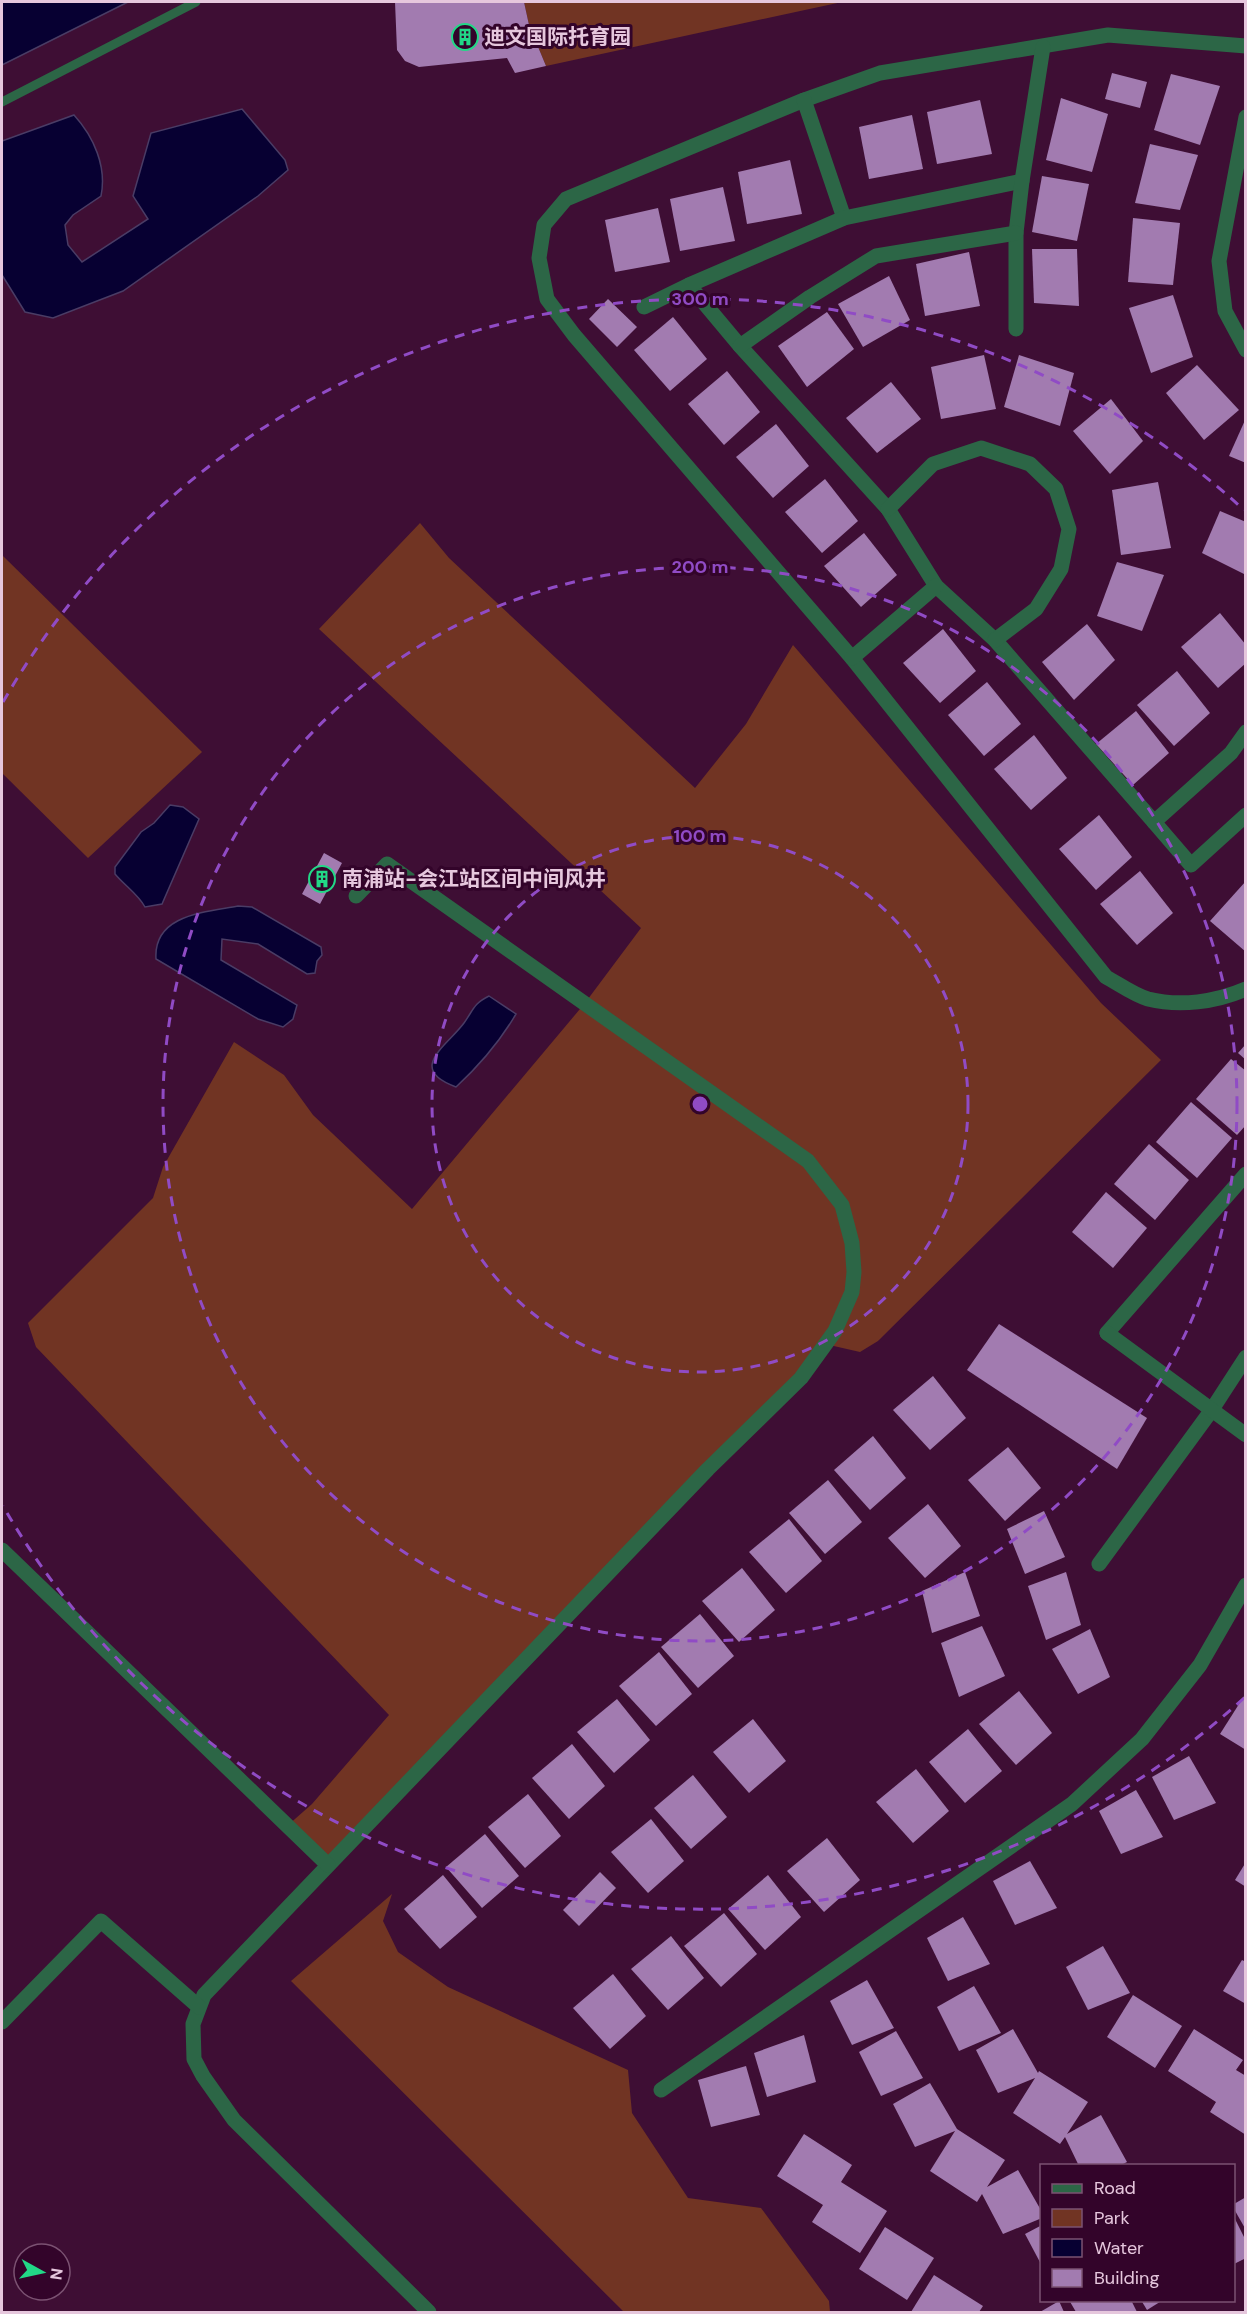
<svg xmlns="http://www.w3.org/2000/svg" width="1247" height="2314" viewBox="0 0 1247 2314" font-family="'DM Sans','Noto Sans SC',sans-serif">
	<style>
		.green { fill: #713423 }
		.water { fill: #070032; stroke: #4a3c65; stroke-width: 1.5 }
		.building { fill: #a27bb0 }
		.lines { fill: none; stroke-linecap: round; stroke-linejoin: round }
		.service { stroke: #2c6646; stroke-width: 9 }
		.minor { stroke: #2c6646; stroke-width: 15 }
		.tertiary { stroke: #2c6646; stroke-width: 15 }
		.ring { fill: none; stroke: #904bc5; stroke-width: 3; stroke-dasharray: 10 8 }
		.labels { text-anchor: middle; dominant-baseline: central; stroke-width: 6; stroke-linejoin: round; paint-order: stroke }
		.poi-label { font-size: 21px; font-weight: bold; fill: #e6c7dd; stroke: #33042a; text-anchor: start }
		.centre { fill: #904bc5; stroke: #33042a; stroke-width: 3 }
		.ring-label { font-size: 18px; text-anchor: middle; font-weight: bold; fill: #904bc5; stroke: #33042a; stroke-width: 6; stroke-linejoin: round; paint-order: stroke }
	</style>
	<rect width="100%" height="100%" fill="#3e0e34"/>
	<g class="green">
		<path d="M524,2H842L546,66L529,25Z"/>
		<path d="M420,523L449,558L695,788L746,724L793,645L1101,1003L1161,1060L878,1341L860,1352L825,1344L328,1865L287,1826L312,1804L389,1715L36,1347L28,1323L153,1198L163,1167L234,1042L284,1075L313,1115L412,1209L585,1003L641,928L319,629Z"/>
		<path d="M2,555L202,752L88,858L2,773Z"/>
		<path d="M392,1894L383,1921L398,1952L448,1987L628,2070L632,2113L688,2198L761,2208L829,2301L830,2312H624L291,1981Z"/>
	</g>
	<g class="water">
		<path d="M2,2H128L2,65Z"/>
		<path d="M242,109L285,160L288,170L258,196L123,291L53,318L25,312L2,275V141L74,115C94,137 107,167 101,196L73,215L65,225L68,245L82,262L148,219L133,196L151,133Z"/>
		<path d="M170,805L183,807L199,819L162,904L145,907C138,894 125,886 115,874V867L141,832L154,823Z"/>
		<path d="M238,906L252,907L321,947L322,955L317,961L315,973L307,974L258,944L222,939L221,960L297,1005L293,1019L283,1027L258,1019L156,959C153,914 207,912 238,906Z"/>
		<path d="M489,996L516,1014C499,1043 481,1064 456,1087C406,1069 447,1046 464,1023C474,1009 473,1004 489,996Z"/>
	</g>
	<g class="building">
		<path d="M395,2H524L529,25L546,66L515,73L507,58L419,67L405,61L397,50Z"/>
		<path d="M1112,73L1147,82L1140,108L1105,99Z"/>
		<path d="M1171,74L1220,86L1200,145L1154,130Z"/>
		<path d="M1061,98L1108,114L1092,172L1046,160Z"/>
		<path d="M980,100L992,154L937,164L927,112Z"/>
		<path d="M912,115L923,169L869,179L859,127Z"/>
		<path d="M1150,144L1198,155L1180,210L1135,203Z"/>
		<path d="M790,160L802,214L747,224L738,172Z"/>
		<path d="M1042,176L1089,184L1077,241L1032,232Z"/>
		<path d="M723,187L735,241L680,251L670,199Z"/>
		<path d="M658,208L670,262L615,272L605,220Z"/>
		<path d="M1133,218L1180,223L1173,285L1128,282Z"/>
		<path d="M1032,249H1077L1079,306L1034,303Z"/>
		<path d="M969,252L980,306L925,316L916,264Z"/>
		<path d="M889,276L910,320L863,347L838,304Z"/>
		<path d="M1173,295L1193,357L1151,373L1129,308Z"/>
		<path d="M608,299L637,327L617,347L589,319Z"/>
		<path d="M827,312L854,349L807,387L778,346Z"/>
		<path d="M673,317L707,359L670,391L634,350Z"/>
		<path d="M984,355L996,409L941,419L931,367Z"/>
		<path d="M1019,355L1074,373L1060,426L1004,407Z"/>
		<path d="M1197,365L1239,410L1204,440L1166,393Z"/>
		<path d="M727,371L760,412L724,445L688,404Z"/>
		<path d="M891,382L921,419L877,453L846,418Z"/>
		<path d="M1111,399L1143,441L1110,474L1073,431Z"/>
		<path d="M1246,418V463L1229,456Z"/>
		<path d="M776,424L809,466L773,498L736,457Z"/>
		<path d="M825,479L858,521L822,553L785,512Z"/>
		<path d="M1158,482L1171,548L1121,555L1112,490Z"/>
		<path d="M1220,511L1246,522V575L1202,553Z"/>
		<path d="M864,533L897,575L861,607L824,566Z"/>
		<path d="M1117,562L1164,575L1142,631L1097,616Z"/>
		<path d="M1220,613L1246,645V663L1218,688L1181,647Z"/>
		<path d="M1087,624L1115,660L1074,700L1042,662Z"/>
		<path d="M943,629L976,671L940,703L903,663Z"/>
		<path d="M1177,671L1210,713L1174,746L1137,705Z"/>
		<path d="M987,682L1021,724L984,756L948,715Z"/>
		<path d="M1136,711L1169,753L1133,785L1096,744Z"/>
		<path d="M1034,735L1067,778L1031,810L994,769Z"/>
		<path d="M1099,815L1132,857L1096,890L1059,849Z"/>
		<path d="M324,853L342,863L320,904L302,894Z"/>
		<path d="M1140,871L1173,913L1137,945L1100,904Z"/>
		<path d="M1246,881V952L1210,921Z"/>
		<path d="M1246,1044V1060L1238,1053Z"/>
		<path d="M1231,1059L1246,1071V1125L1237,1135L1196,1099Z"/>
		<path d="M1191,1102L1232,1138L1197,1178L1156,1142Z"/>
		<path d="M1149,1144L1189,1180L1155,1220L1114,1184Z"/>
		<path d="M1106,1192L1147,1228L1113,1268L1072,1232Z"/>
		<path d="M999,1324L1147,1418L1117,1469L967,1370Z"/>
		<path d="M933,1376L966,1418L930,1450L893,1410Z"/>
		<path d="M873,1436L906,1478L870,1510L834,1470Z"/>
		<path d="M1008,1447L1041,1488L1005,1521L968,1480Z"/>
		<path d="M828,1480L862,1522L825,1554L789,1513Z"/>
		<path d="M928,1504L961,1546L925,1578L888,1538Z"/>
		<path d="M1044,1511L1065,1557L1025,1574L1007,1529Z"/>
		<path d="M789,1519L822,1561L786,1593L749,1552Z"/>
		<path d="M742,1568L775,1610L739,1642L702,1601Z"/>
		<path d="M965,1572L980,1616L932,1633L922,1591Z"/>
		<path d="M1066,1572L1081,1625L1046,1640L1028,1586Z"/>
		<path d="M700,1614L734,1656L698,1688L661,1647Z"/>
		<path d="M982,1626L1005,1676L959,1697L941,1643Z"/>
		<path d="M1090,1629L1110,1677L1078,1694L1052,1649Z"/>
		<path d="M659,1652L692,1694L656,1726L619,1686Z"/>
		<path d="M1019,1691L1052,1733L1016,1765L979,1724Z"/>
		<path d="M1246,1693V1750L1220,1734Z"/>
		<path d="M617,1699L650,1740L614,1773L577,1732Z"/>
		<path d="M753,1719L786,1761L749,1793L713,1752Z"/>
		<path d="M968,1729L1002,1771L965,1803L929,1762Z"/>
		<path d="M572,1744L605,1786L569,1819L532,1778Z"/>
		<path d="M1189,1756L1216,1803L1174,1820L1152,1777Z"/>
		<path d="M916,1769L949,1811L913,1843L876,1802Z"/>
		<path d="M693,1775L727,1817L691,1849L654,1808Z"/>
		<path d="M1136,1790L1163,1837L1121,1854L1099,1811Z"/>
		<path d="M528,1794L561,1836L525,1868L488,1827Z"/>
		<path d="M651,1819L684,1861L648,1893L611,1852Z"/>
		<path d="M485,1834L519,1876L482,1908L446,1867Z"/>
		<path d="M827,1838L860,1880L824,1912L787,1871Z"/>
		<path d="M1030,1861L1057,1908L1015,1925L993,1881Z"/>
		<path d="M1246,1862V1887L1235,1880Z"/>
		<path d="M600,1872L616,1888L579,1926L563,1910Z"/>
		<path d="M443,1875L477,1917L440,1949L404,1909Z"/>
		<path d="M768,1875L801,1917L765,1950L728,1909Z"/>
		<path d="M724,1913L757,1954L721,1987L684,1946Z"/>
		<path d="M963,1917L990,1964L948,1981L927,1938Z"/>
		<path d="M671,1936L704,1978L668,2010L631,1969Z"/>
		<path d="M1103,1946L1130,1993L1088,2010L1066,1967Z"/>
		<path d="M1242,1960L1246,1962V2004L1223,1991Z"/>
		<path d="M613,1974L646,2016L610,2049L573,2008Z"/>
		<path d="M867,1980L894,2028L852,2045L830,2001Z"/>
		<path d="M974,1986L1001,2033L959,2051L937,2007Z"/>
		<path d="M1133,1995L1182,2026L1155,2068L1107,2037Z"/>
		<path d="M1013,2029L1038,2073L1039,2071L1088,2102L1067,2134L1101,2115L1127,2162L1119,2166H1079L1065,2137L1060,2144L1013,2113L1035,2078L998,2093L976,2050Z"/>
		<path d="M1194,2029L1243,2060L1236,2070L1246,2076V2135L1210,2112L1216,2102L1168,2071Z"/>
		<path d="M896,2031L923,2078L881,2096L859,2052Z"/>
		<path d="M804,2035L816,2082L767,2097L754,2053Z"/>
		<path d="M746,2066L760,2115L711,2127L698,2080Z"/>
		<path d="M930,2083L957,2129L1005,2160L987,2187L1018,2170L1042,2212V2218L1003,2234L982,2194L977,2202L930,2171L955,2131L915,2147L893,2104Z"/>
		<path d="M804,2134L852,2165L841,2182L887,2211L860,2253L812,2222L823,2205L777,2176Z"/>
		<path d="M1246,2197V2230L1234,2209V2204Z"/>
		<path d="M1234,2217L1246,2241V2258L1234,2264Z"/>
		<path d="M1042,2225V2266L1025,2234Z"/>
		<path d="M885,2227L934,2258L907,2300L859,2269Z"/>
		<path d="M934,2275L983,2306L979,2312H911Z"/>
		<path d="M1069,2300H1131L1137,2312H1076Z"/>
		<path d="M1141,2300H1163L1147,2310Z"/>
		<path d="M1059,2301L1064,2312H1040Z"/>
	</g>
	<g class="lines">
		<path class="service" d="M2,102L196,2"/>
		<g class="minor">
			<path d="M1246,46L1108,35L880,73L804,100L566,199L544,225L539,258L547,299L574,335L852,658L1106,977C1119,984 1134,995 1148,999C1180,1007 1216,1002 1246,989"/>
			<path d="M804,100L844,218"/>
			<path d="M1246,117L1219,261L1225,311L1246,350"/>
			<path d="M689,285L740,346L888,509L936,586L995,640L1154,822"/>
			<path d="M644,307L689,285L844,218L1022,181"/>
			<path d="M1016,329V233L1022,181L1043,47"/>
			<path d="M740,346L810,297L876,256L1016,233"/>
			<path d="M888,509L933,464L981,448L1030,464L1056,489L1069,529L1061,569L1036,609L995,640"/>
			<path d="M852,658L936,586"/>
			<path d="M1246,732L1231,753L1154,822L1191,865L1246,815"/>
			<path d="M356,896L387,864L808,1161L842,1205L852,1243L854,1272L852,1292L835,1331L801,1378L708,1469L204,1995L193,2024L194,2059L203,2076L234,2120L429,2312"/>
			<path d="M1107,1333L1246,1174"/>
			<path d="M2,1550L328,1865"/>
			<path d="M1099,1564L1211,1411L1246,1357"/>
			<path d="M2,2022L101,1921L199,2007"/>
			<path d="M661,2090L1072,1804L1142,1739L1200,1665L1246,1585"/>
		</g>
		<path class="tertiary" d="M1107,1333L1246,1435"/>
	</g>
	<g class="ring">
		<circle cx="700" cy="1104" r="268"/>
		<circle cx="700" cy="1104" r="537"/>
		<path d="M1244 1698A805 805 0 0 1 3 1506M3 702A805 805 0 0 1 1244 510"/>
	</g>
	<defs>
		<symbol id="building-ring" viewBox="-11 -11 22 22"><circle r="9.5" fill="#33042a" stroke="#22d887" stroke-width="1.5"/><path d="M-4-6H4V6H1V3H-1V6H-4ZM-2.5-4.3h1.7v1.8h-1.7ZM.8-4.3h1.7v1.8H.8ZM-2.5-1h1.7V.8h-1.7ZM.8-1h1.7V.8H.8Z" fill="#22d887"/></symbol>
	</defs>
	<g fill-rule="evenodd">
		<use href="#building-ring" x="450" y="22" width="30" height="30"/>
		<use href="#building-ring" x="307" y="864" width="30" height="30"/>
	</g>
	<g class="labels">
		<g class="poi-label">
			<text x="484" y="37">迪文国际托育园</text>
			<text x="342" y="879">南浦站-会江站区间中间风井</text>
		</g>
	</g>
	<circle cx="700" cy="1104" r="9" class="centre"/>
	<g class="ring-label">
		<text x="700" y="305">300 m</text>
		<text x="700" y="573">200 m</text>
		<text x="700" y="842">100 m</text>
	</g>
	<rect width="1247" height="2314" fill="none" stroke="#e6c7dd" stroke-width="6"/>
	<rect x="1040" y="2164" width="195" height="138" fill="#33042a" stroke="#7b5272" stroke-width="1.5"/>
	<rect x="1052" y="2184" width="30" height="9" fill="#2c6646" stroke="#7b5272" stroke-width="1.5"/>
	<text x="1094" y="2194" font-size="18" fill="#e6c7dd">Road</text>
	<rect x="1052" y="2209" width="30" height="18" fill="#713423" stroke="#7b5272" stroke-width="1.5"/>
	<text x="1094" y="2224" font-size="18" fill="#e6c7dd">Park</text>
	<rect x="1052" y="2239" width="30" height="18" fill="#070032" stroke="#7b5272" stroke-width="1.5"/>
	<text x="1094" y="2254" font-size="18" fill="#e6c7dd">Water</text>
	<rect x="1052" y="2269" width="30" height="18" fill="#a27bb0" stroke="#7b5272" stroke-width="1.5"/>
	<text x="1094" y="2284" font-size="18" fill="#e6c7dd">Building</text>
	<g transform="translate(42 2272) rotate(98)"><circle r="28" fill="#33042a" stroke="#7b5272" stroke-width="1.5"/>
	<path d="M0-4.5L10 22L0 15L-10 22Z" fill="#22d887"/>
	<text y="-9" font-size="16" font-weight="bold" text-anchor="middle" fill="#e6c7dd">N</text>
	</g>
</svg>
